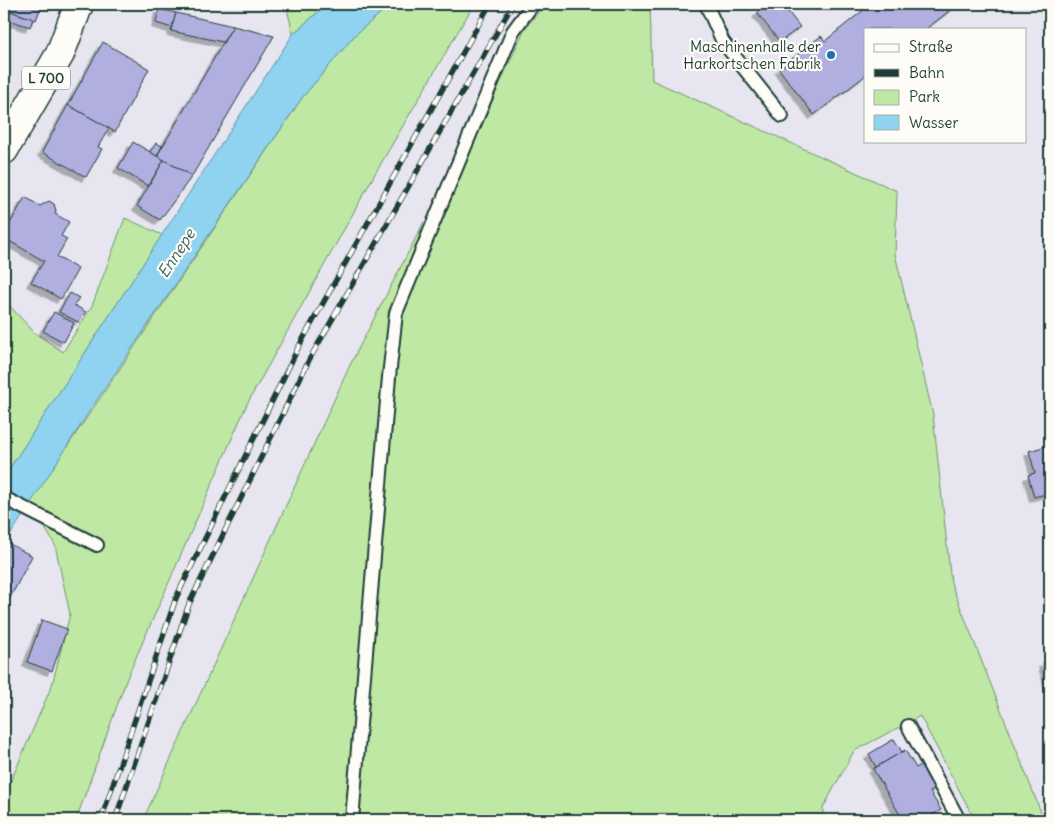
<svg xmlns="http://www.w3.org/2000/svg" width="1054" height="824" viewBox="0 0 1054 824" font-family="Delius,sans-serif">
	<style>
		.green { fill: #bfe8a4; stroke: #6f926c }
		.water { fill: #8fd3f1; stroke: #6297a5 }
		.building { fill: #b0afe0; stroke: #1f3d34; filter: url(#shadow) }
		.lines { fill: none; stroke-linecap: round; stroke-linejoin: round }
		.lane-casing { stroke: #1f3d34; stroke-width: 16 }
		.primary-casing { stroke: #1f3d34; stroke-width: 31 }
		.lane { stroke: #fdfcf7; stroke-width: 12 }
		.primary { stroke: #fdfcf7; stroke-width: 28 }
		.rail-casing { stroke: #1f3d34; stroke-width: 5.5 }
		.rail { stroke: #fdfcf7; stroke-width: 4; stroke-dasharray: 11; stroke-linecap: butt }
		.poi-dot { fill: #1f6fb2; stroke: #fdfcf7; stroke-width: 2 }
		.labels { text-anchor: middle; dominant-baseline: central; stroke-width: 4.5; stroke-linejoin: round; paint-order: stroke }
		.shield { fill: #fdfcf7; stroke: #62766e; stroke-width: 1 }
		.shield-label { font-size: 14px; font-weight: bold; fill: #1f3d34 }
		.poi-label { font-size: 15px; fill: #1f3d34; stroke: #fdfcf7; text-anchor: end }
		.water-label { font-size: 16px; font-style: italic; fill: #3b6263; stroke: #fdfcf7 }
	</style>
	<defs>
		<filter id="shadow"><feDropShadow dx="-4.5" dy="4.5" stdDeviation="0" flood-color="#0004"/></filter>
	</defs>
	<rect width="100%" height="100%" fill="#e6e5f0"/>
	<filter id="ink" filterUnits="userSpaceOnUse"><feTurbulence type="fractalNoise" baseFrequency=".02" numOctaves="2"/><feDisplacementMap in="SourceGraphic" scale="10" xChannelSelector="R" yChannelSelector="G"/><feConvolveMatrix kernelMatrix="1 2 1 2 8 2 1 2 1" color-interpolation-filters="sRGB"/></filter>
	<g filter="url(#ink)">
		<g class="green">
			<path d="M286,4H327L293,34Z"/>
			<path d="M391,4H474L376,172L247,404L127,678L76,820H4V797L52,685L70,614L55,545L30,502L302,98L355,35Z"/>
			<path d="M545,4H650L652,80L897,191L895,254L933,415L951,583L1044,820H975L920,716L854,751L823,808V820H353L399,314L429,242L524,30Z"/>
			<path d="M125,218L162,235L4,477V300L35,333L63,352L92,306Z"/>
			<path d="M424,222L394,313L349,820H143L350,365Z"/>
		</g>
		<path class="water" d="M327,4H391L355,35L302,98L92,407L4,545V477L293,34Z"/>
		<g class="building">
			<path d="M4,4H42L36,20L4,9Z"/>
			<path d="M769,4H782L800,27L780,42L757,13Z"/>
			<path d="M871,4H954L956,6L926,29H865V76L814,115L779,69L821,36L825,41Z"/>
			<path d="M159,9L176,13L172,28L156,23Z"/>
			<path d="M7,10L33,19L30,27L9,20L5,16Z"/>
			<path d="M176,13L233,26L223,42L171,31Z"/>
			<path d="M233,26L274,36L192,176L157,156Z"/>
			<path d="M103,42L149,69L115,132L68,105Z"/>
			<path d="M68,105L109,128L98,147L102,149L86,177L42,152Z"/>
			<path d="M133,142L164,160L148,186L118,168Z"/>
			<path d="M156,143L162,146L157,156L150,152Z"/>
			<path d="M164,160L192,176L160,220L137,206Z"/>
			<path d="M25,197L40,206L49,201L54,204L56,211L55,214L69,222L61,236L67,239L57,257L78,269L61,299L31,282L44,261L4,238V234Z"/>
			<path d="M70,293L79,298L74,305L86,312L78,322L59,312Z"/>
			<path d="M54,312L74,323L64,342L43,331Z"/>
			<path d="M1050,445V493L1034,497L1028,475L1035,473L1029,451Z"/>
			<path d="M8,543L32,556L9,600L4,597V551Z"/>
			<path d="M42,620L67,629L52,671L27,662Z"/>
			<path d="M1050,661V687L1043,663Z"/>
			<path d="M894,739L902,752L876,767L869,754Z"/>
			<path d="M905,750L916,768L923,763L937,788L930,792L941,810L924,820H898L899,813L873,769Z"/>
		</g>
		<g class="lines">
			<defs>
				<g id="lane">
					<path d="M706,4L723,42L782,116"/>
					<path d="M4,498L97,545"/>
					<path d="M908,726L959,820"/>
					<path d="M352,820L389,377L396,313L513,31L533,4"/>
				</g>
				<path id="primary" d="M4,150L60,54L79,4"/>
			</defs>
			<use href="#lane" class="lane-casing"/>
			<use href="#primary" class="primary-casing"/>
			<use href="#lane" class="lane"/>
			<use href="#primary" class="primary"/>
			<defs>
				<g id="rail">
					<path d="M101,820L176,598L298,348L490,4"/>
					<path d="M115,820L189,604L309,360L513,4"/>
				</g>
			</defs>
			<use href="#rail" class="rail-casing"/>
			<use href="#rail" class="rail"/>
		</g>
	</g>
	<circle class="poi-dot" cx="831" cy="55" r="5"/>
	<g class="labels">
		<rect class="shield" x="22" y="66.5" width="48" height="23" rx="4"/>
		<g class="shield-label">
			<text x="46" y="78">L 700</text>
		</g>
		<g class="poi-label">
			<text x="821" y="46">Maschinenhalle der<tspan x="821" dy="17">Harkortschen Fabrik</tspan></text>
		</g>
		<g class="water-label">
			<text transform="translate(176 253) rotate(-57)">Ennepe</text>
		</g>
	</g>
	<rect width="1054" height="824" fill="none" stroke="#fdfcf7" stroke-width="20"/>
	<rect x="10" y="10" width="1034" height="804" fill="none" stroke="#1f3d34" stroke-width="2" filter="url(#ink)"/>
	<rect x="864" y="28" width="162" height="115" fill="#fdfcf7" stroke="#a4b0a9"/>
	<rect x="874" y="44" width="25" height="8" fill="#fdfcf7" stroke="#a4b0a9"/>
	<text x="909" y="52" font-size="15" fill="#1f3d34">Straße</text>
	<rect x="874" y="69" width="25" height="8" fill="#1f3d34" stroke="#a4b0a9"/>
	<text x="909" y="78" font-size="15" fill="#1f3d34">Bahn</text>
	<rect x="874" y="90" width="25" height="15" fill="#bfe8a4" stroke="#a4b0a9"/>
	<text x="909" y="102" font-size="15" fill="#1f3d34">Park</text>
	<rect x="874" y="115" width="25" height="15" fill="#8fd3f1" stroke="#a4b0a9"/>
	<text x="909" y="128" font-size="15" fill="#1f3d34">Wasser</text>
</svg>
